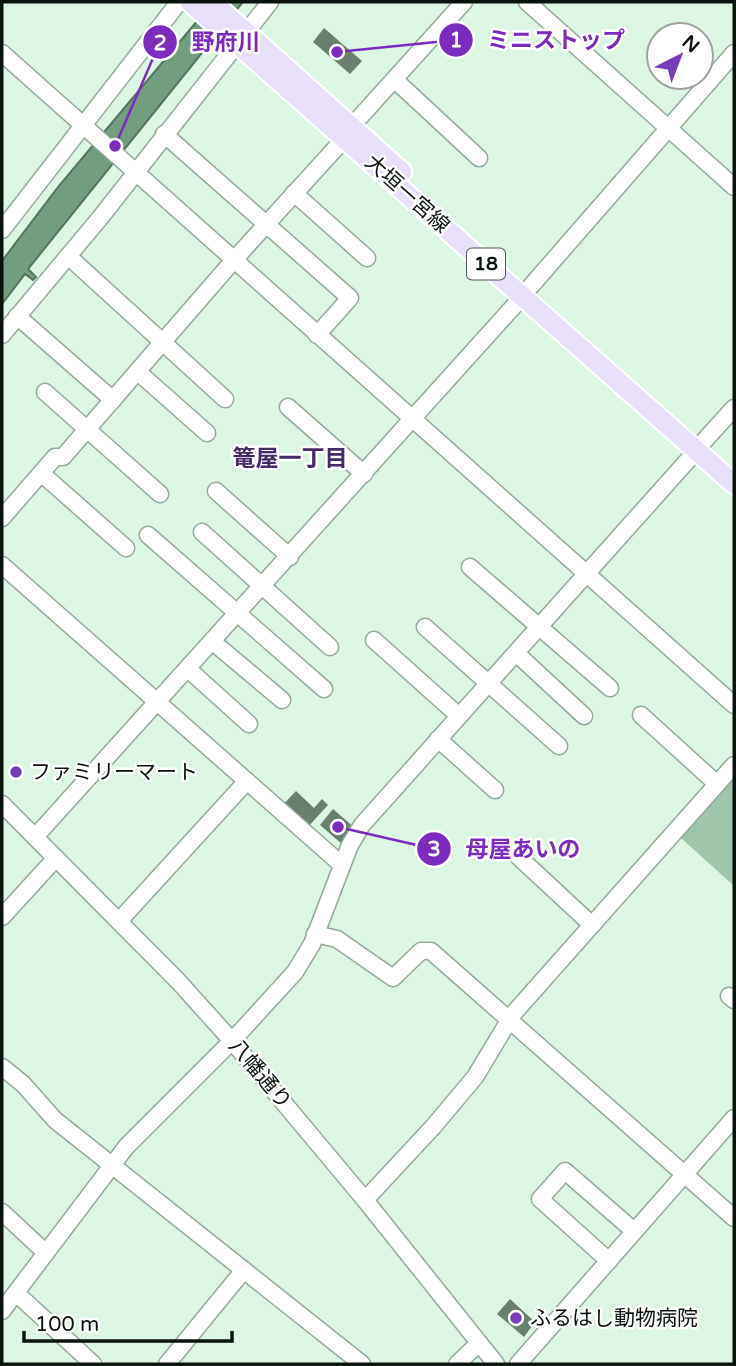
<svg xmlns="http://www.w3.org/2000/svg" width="736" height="1366" viewBox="0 0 736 1366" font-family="'Varela Round','Noto Sans JP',sans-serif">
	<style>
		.green { fill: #9fc6ab }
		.water { fill: #729d7f; stroke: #53745d; stroke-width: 2 }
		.building { fill: #697f6f }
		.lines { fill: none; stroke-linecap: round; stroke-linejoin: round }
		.minor-casing { stroke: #94aa9a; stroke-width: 19 }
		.major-casing { stroke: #fff; stroke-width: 23 }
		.minor { stroke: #fff; stroke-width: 16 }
		.major { stroke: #e8e0f8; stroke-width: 19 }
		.poi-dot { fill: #763fb6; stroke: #fff; stroke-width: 2.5 }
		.labels { text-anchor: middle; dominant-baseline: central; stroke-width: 5; stroke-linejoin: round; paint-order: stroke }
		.shield { fill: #fff; stroke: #545a56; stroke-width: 2 }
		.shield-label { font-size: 19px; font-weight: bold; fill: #0b130e }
		.street-label { font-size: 21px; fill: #0b130e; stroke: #fff }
		.poi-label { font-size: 21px; fill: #0b130e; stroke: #fff; text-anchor: start }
		.neighbourhood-label { font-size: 23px; font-weight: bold; fill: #442b65; stroke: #fff }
		.leader { fill: none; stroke: #7b2cbf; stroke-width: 2.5 }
		.callout-dot { fill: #7b2cbf; stroke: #fff; stroke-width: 2.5 }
		.mark-label { font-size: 21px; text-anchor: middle; font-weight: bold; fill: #fff }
		.callout-label { font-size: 23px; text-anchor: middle; font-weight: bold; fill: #7b2cbf; stroke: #fff; stroke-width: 5; stroke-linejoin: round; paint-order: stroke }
	</style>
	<rect width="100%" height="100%" fill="#ddf5e3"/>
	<path class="green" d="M734,778V886L681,838Z"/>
	<path class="water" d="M213,2H243L28,269L36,277L33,280L25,274L2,304V261L58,187Z"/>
	<g class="building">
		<path d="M324,28L362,61L350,74L313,42Z"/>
		<path d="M296,791L314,808L322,799L328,805L306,829L281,807Z"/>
		<path d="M333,809L356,829L342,844L320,825Z"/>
		<path d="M510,1299L535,1322L524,1337L497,1314Z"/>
	</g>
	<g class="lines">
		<defs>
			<g id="minor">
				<path d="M527,2L734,187"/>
				<path d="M2,53L734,705"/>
				<path d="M395,80L479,158"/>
				<path d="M351,127L464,2"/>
				<path d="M164,134L350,298L317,335"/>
				<path d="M294,193L367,258"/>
				<path d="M2,230L179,2"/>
				<path d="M68,256L225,399"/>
				<path d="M531,286L734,53"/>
				<path d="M17,316L113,400"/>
				<path d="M2,335L100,218L270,2"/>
				<path d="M138,372L207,433"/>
				<path d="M45,392L160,494"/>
				<path d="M288,407L364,474"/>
				<path d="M704,441L734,408"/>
				<path d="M41,473L126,548"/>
				<path d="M216,491L290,557"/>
				<path d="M2,518L55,457H63L233,261L344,139"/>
				<path d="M202,532L330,647"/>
				<path d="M148,535L324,689"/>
				<path d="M2,565L342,865"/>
				<path d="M470,567L610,688"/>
				<path d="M425,627L559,746"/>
				<path d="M374,640L459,716"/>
				<path d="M213,642L282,700"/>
				<path d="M516,653L584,716"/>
				<path d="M188,669L249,724"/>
				<path d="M641,715L717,784"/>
				<path d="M438,739L495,790"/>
				<path d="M2,804L178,981L232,1041L365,1200L496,1364"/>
				<path d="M35,837L523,296"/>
				<path d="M509,848L592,925"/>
				<path d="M2,917L56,858"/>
				<path d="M119,921L247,781"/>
				<path d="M315,934L337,939L393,978L421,951H431L734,1218"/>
				<path d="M729,996L734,1000"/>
				<path d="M2,1067L23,1084L55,1120L362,1364"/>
				<path d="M365,1200L433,1127L475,1077L513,1014L734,765"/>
				<path d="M2,1212L46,1253"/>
				<path d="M609,1261L540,1199L565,1171L634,1231"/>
				<path d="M16,1293L93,1364"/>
				<path d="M2,1311L126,1147L232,1041L295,972L312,944L350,845L362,825L697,450"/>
				<path d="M167,1364L244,1270"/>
				<path d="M457,1364L479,1343"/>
				<path d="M518,1364L734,1118"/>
			</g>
			<g id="major">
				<path d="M190,2L734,484"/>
				<path d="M212,2L402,172"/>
			</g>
		</defs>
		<use href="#minor" class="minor-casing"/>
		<use href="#major" class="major-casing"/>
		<use href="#minor" class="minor"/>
		<use href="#major" class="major"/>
	</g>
	<g class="poi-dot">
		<circle cx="16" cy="772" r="7"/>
		<circle cx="516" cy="1318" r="7"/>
	</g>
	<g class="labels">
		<rect class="shield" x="467" y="248.5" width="38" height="31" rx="5"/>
		<g class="shield-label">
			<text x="486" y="264">18</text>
		</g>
		<g class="street-label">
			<text transform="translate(407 194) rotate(42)">大垣一宮線</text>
			<text transform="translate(260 1074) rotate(50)">八幡通り</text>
		</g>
		<g class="poi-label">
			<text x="30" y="772">ファミリーマート</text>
			<text x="530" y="1318">ふるはし動物病院</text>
		</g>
		<g class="neighbourhood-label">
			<text x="290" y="459">篭屋一丁目</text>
		</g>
	</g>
	<path class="leader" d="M337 52L456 40M115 146L160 42M338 827L434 849"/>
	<g class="callout-dot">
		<circle cx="337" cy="52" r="7"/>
		<circle cx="115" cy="146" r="7"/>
		<circle cx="338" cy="827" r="7"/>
		<circle cx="456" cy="40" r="18"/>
		<circle cx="160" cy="42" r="18"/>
		<circle cx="434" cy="849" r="18"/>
	</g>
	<g class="mark-label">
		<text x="456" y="47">1</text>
		<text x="160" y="50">2</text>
		<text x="434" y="856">3</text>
	</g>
	<g class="callout-label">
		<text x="556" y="48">ミニストップ</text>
		<text x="226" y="50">野府川</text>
		<text x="523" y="857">母屋あいの</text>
	</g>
	<rect width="736" height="1366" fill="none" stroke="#0b130e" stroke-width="7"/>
	<g transform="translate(680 56) rotate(42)"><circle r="33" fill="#ffffff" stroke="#9da19f" stroke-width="2"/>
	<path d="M0-5L12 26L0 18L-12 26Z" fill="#763fb6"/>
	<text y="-10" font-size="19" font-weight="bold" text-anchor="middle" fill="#0b130e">N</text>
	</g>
	<path d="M24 1331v10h208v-10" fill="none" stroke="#0b130e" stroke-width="3.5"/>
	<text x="35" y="1331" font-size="21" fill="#0b130e" stroke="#ffffff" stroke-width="5" paint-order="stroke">100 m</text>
</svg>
